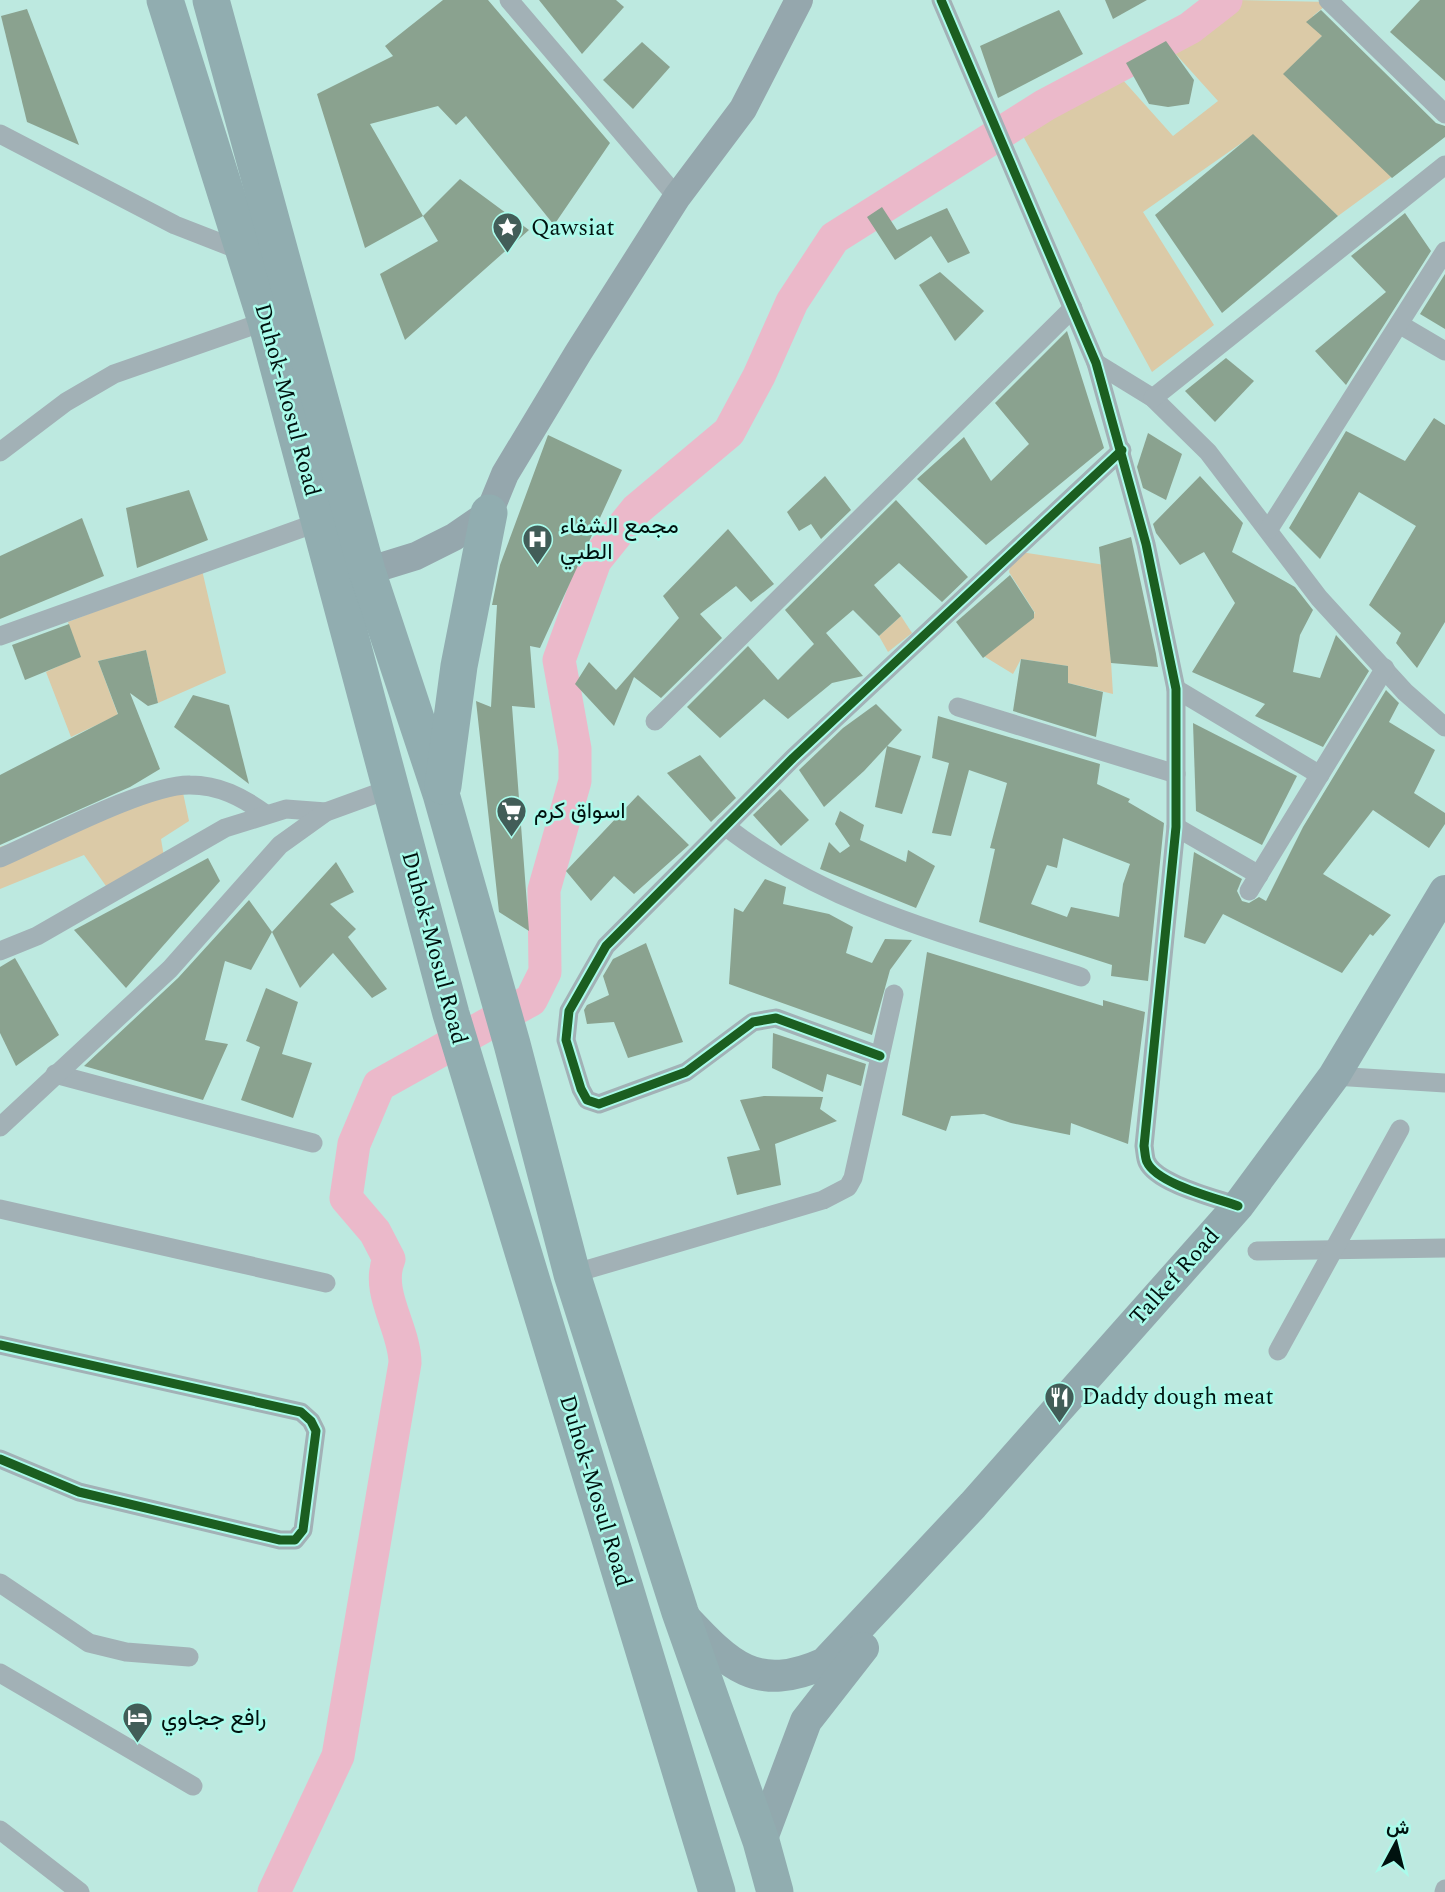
<svg xmlns="http://www.w3.org/2000/svg" width="1445" height="1892" viewBox="0 0 1445 1892" font-family="Spectral,Vazirmatn,serif">
	<style>
		.green { fill: #dbcaa7 }
		.lines { fill: none; stroke-linecap: round; stroke-linejoin: round }
		.river { stroke: #ebb9ca; stroke-width: 33 }
		.building { fill: #8aa28f; fill-rule: evenodd }
		.street { stroke: #a2b1b6; stroke-width: 19 }
		.secondary { stroke: #95a7ad; stroke-width: 28 }
		.primary { stroke: #92a9ae; stroke-width: 32 }
		.highway { stroke: #91adb0; stroke-width: 37 }
		.cycleway-casing { stroke: #abfbeb; stroke-width: 13 }
		.cycleway { stroke: #1b5e20; stroke-width: 9 }
		.labels { text-anchor: middle; dominant-baseline: central; stroke-width: 5; stroke-linejoin: round; paint-order: stroke }
		.poi-label { font-size: 23px; fill: #00120f; stroke: #abfbeb; text-anchor: start }
		.street-label { font-size: 23px; fill: #00120f; stroke: #abfbeb }
	</style>
	<rect width="100%" height="100%" fill="#bde9e0"/>
	<g class="green">
		<path d="M1238,0L1330,2L1313,16L1328,30L1290,68L1398,172L1338,216L1253,135L1143,212L1214,325L1152,372L1023,136L1122,79L1173,136L1218,101L1172,50Z"/>
		<path d="M1014,551L1105,565L1113,694L1068,683V666L1021,659L1013,674L982,655L1035,613L1009,572Z"/>
		<path d="M202,570L226,673L158,703L146,650L98,661L118,715L71,737L46,672L80,656L68,622Z"/>
		<path d="M901,616L912,633L888,652L879,636Z"/>
		<path d="M182,788L189,821L161,839L164,857L106,886L84,855L0,889V847Z"/>
	</g>
	<g class="lines">
		<path class="river" d="M274,1892L338,1756L405,1363C405,1329 375,1292 389,1259L375,1232L346,1198L354,1144L379,1085L531,1000L545,972L544,890L575,781V749L559,660L595,561L636,510L729,432L759,376L792,302L834,238L1045,105L1190,28L1226,0"/>
	</g>
	<g class="building">
		<path d="M443,0H488L610,143L554,225L466,116L456,125L438,106L370,124L423,216L365,248L317,94L393,56L385,46Z"/>
		<path d="M539,0H616L624,7L582,54Z"/>
		<path d="M1105,0H1147L1113,19Z"/>
		<path d="M1420,0H1445V81L1390,32Z"/>
		<path d="M27,9L79,145L27,122L1,16Z"/>
		<path d="M1059,10L1083,54L998,98L980,46Z"/>
		<path d="M1321,10L1436,123L1445,126V137L1392,178L1283,74L1322,36L1306,22Z"/>
		<path d="M1166,41L1194,80L1189,104L1168,107L1149,104L1126,63Z"/>
		<path d="M642,42L670,67L633,109L603,80Z"/>
		<path d="M1253,134L1338,216L1222,313L1155,215Z"/>
		<path d="M460,179L529,230L405,340L380,274L438,241L423,216Z"/>
		<path d="M882,207L897,230L947,208L970,253L948,263L931,236L895,260L867,217Z"/>
		<path d="M1405,213L1431,251L1346,385L1315,351L1386,292L1351,256Z"/>
		<path d="M940,272L984,311L955,341L919,285Z"/>
		<path d="M1445,274V329L1420,314Z"/>
		<path d="M1067,331L1104,448L986,545L917,479L964,437L991,481L1029,444L995,403Z"/>
		<path d="M1226,358L1254,381L1215,422L1185,391Z"/>
		<path d="M1434,418L1445,425V622L1417,668L1396,643L1401,633L1369,605L1416,526L1359,492L1320,559L1289,528L1346,431L1405,461Z"/>
		<path d="M1148,433L1182,454L1166,500L1143,488L1137,467Z"/>
		<path d="M548,435L622,470L540,648L530,646L535,708L512,706L529,931L499,912L476,701L491,707L497,605H492L500,565Z"/>
		<path d="M825,476L851,510L821,539L811,524L799,531L787,512Z"/>
		<path d="M1200,476L1243,523L1232,552L1295,587L1313,610L1300,635L1293,672L1320,678L1336,635L1369,671L1323,747L1255,716L1265,704L1192,672L1235,603L1204,552L1180,565L1156,533L1153,524Z"/>
		<path d="M189,490L208,540L137,568L126,508Z"/>
		<path d="M896,500L968,577L942,602L899,563L874,585L901,616L879,636L853,610L826,633L863,676L832,683L788,719L764,699L720,738L687,707L748,646L778,680L814,644L785,610Z"/>
		<path d="M82,518L104,576L0,619V556Z"/>
		<path d="M728,529L774,584L751,602L736,586L700,614L722,638L661,698L634,677L614,726L575,684L589,662L616,690L679,618L663,596Z"/>
		<path d="M1131,537L1156,654L1158,667L1111,663L1099,547Z"/>
		<path d="M1010,575L1034,612V618L983,658L956,622Z"/>
		<path d="M69,624L81,657L25,680L12,645Z"/>
		<path d="M146,650L158,703L148,706L130,693L160,769L130,787L0,845V775L118,714L98,661Z"/>
		<path d="M1021,659L1068,666V683L1103,692L1096,737L1013,711Z"/>
		<path d="M1386,690L1399,703L1389,722L1435,750L1414,793L1445,813V824L1429,848L1373,810L1323,874L1391,915L1373,936L1370,934L1342,973L1223,914L1205,944L1184,937L1194,852L1242,879L1237,891L1242,901L1249,903L1259,897L1266,901L1303,827Z"/>
		<path d="M193,695L229,705L249,784L174,727Z"/>
		<path d="M876,704L902,730L864,771L824,807L799,770L843,728Z"/>
		<path d="M938,716L1100,764L1097,784L1130,799L1128,802L1164,823L1148,981L1111,976L1112,965L979,922L995,849L990,848L1007,783L969,770L951,836L932,833L949,763L932,758ZM1063,838L1130,864L1123,884L1119,917L1071,907L1067,917L1031,904L1047,865L1057,868Z"/>
		<path d="M1193,723L1297,776L1262,845L1196,811Z"/>
		<path d="M887,746L921,756L902,814L875,807Z"/>
		<path d="M700,755L736,798L711,822L667,773Z"/>
		<path d="M780,789L809,820L781,846L753,815Z"/>
		<path d="M638,795L689,845L634,894L614,876L591,901L566,871Z"/>
		<path d="M840,811L864,825L860,840L906,862L908,850L935,866L916,908L820,869L829,842L840,853L850,846L835,824Z"/>
		<path d="M208,858L220,881L126,988L74,930Z"/>
		<path d="M336,862L354,892L330,904L356,929L348,937L387,989L372,998L333,953L300,988L272,932Z"/>
		<path d="M765,879L786,887L783,904L829,914L853,927L846,953L872,963L885,939L912,940L890,970L872,1035L729,984L734,908L743,912Z"/>
		<path d="M249,900L272,932L251,970L225,961L205,1040L228,1044L203,1100L84,1066L178,978Z"/>
		<path d="M646,943L683,1042L628,1058L614,1022L587,1024L584,1010L587,1005L609,995L603,976L613,959Z"/>
		<path d="M927,952L1103,1006V1000L1145,1012L1128,1144L1071,1123L1070,1135L1011,1123L984,1114L951,1116L946,1131L902,1115Z"/>
		<path d="M15,958L59,1035L16,1066L0,1033V967Z"/>
		<path d="M266,988L298,1002L282,1054L312,1063L293,1118L241,1100L260,1047L246,1041Z"/>
		<path d="M773,1033L866,1064L861,1086L827,1074L823,1092L772,1068Z"/>
		<path d="M764,1096L823,1097L820,1109L837,1121L775,1144L781,1185L737,1195L727,1157L760,1150L740,1100Z"/>
	</g>
	<g class="lines">
		<g class="street">
			<path d="M509,0L677,197"/>
			<path d="M941,0L1096,363L1146,544L1176,689V827L1144,1146C1145,1151 1145,1158 1147,1162C1157,1184 1216,1198 1238,1206"/>
			<path d="M1328,0L1445,114"/>
			<path d="M0,134L175,225L247,253"/>
			<path d="M1399,324L1445,351"/>
			<path d="M1096,363L1153,398L1208,452L1319,598L1405,692L1445,727"/>
			<path d="M1153,398L1445,165"/>
			<path d="M0,452L66,402L114,374L266,321"/>
			<path d="M1269,529L1445,251"/>
			<path d="M0,636L319,522"/>
			<path d="M1176,689L1320,775"/>
			<path d="M958,707L1176,774"/>
			<path d="M655,721L1073,308"/>
			<path d="M725,826C830,908 957,937 1081,977"/>
			<path d="M1176,827L1259,875"/>
			<path d="M0,858C44,839 147,784 190,785C219,785 242,797 264,813"/>
			<path d="M1249,891L1385,668"/>
			<path d="M0,951L37,936L225,828L286,809L326,812"/>
			<path d="M880,1056L776,1018L753,1022L686,1072L599,1104L587,1100L581,1089L566,1040L569,1011L606,946L793,758L1122,450"/>
			<path d="M55,1074L313,1143"/>
			<path d="M1334,1076L1445,1083"/>
			<path d="M0,1127L170,969L280,845L326,812L392,788"/>
			<path d="M0,1209L326,1283"/>
			<path d="M1257,1251L1445,1248"/>
			<path d="M572,1274L823,1200L848,1187L853,1178L894,994"/>
			<path d="M0,1345L301,1412L311,1421L316,1431L303,1530L295,1540H280L79,1492L0,1459"/>
			<path d="M1278,1351L1400,1129"/>
			<path d="M0,1583L89,1643L126,1652L189,1657"/>
			<path d="M0,1673L193,1786"/>
			<path d="M0,1830L80,1892"/>
			<path d="M1444,1892L1445,1889"/>
		</g>
		<path class="secondary" d="M348,577L416,556L454,537L489,513L505,474L578,353L677,197L743,109L799,0"/>
		<g class="primary">
			<path d="M683,1616C729,1665 756,1694 825,1663L973,1505L1238,1206L1334,1076L1445,891"/>
			<path d="M761,1841L806,1721L863,1648"/>
		</g>
		<g class="highway">
			<path d="M165,0L266,321L451,1014L717,1892"/>
			<path d="M211,0L367,571L441,794L512,1044L572,1274L680,1612L761,1841L775,1892"/>
			<path d="M443,786L459,666L489,513"/>
		</g>
		<defs>
			<g id="cycleway">
				<path d="M941,0L1096,363L1146,544L1176,689V827L1144,1146C1145,1151 1145,1158 1147,1162C1157,1184 1216,1198 1238,1206"/>
				<path d="M880,1056L776,1018L753,1022L686,1072L599,1104L587,1100L581,1089L566,1040L569,1011L606,946L793,758L1122,450"/>
				<path d="M0,1345L301,1412L311,1421L316,1431L303,1530L295,1540H280L79,1492L0,1459"/>
			</g>
		</defs>
		<use href="#cycleway" class="cycleway-casing"/>
		<use href="#cycleway" class="cycleway"/>
	</g>
	<defs>
		<symbol id="sight-pin" viewBox="-11 -11 22 30"><path d="M0 17L-7.5 6A9.5 9.5 0 1 1 7.5 6Z" fill="#425d58" stroke="#abfbeb"/><path d="M0-6L1.8-2.2L6-1.7L2.9 1.2L3.7 5.4L0 3.3L-3.7 5.4L-2.9 1.2L-6-1.7L-1.8-2.2Z" fill="#fff"/></symbol>
		<symbol id="hospital-pin" viewBox="-11 -11 22 30"><path d="M0 17L-7.5 6A9.5 9.5 0 1 1 7.5 6Z" fill="#425d58" stroke="#abfbeb"/><path d="M-5-5h3v3.5h4V-5h3V5h-3V1.5h-4V5h-3Z" fill="#fff"/></symbol>
		<symbol id="supermarket-pin" viewBox="-11 -11 22 30"><path d="M0 17L-7.5 6A9.5 9.5 0 1 1 7.5 6Z" fill="#425d58" stroke="#abfbeb"/><path d="M-6-5.5h2.5l.6 2H6L4.5 2H-2.5L-4.4-4H-6ZM-1.5 3.2a1.3 1.3 0 1 0 .1 0ZM3 3.2a1.3 1.3 0 1 0 .1 0Z" fill="#fff"/></symbol>
		<symbol id="restaurant-pin" viewBox="-11 -11 22 30"><path d="M0 17L-7.5 6A9.5 9.5 0 1 1 7.5 6Z" fill="#425d58" stroke="#abfbeb"/><path d="M-5-6h1v4h1v-4h1v4h1v-4h1v5L-1.5 .5V6h-2V.5L-5-1ZM5-6V6H3V1.5H1.5Q1.5-4 5-6Z" fill="#fff"/></symbol>
		<symbol id="hotel-pin" viewBox="-11 -11 22 30"><path d="M0 17L-7.5 6A9.5 9.5 0 1 1 7.5 6Z" fill="#425d58" stroke="#abfbeb"/><path d="M-6-4.5h1.5V1H6V5H4.5V3h-9V5H-6ZM-4 0a1.8 1.8 0 1 1 3.6 0ZM.5 0V-2.5h3Q6-2.5 6 0Z" fill="#fff"/></symbol>
	</defs>
	<g fill-rule="evenodd">
		<use href="#sight-pin" x="490" y="210" width="35" height="47"/>
		<use href="#hospital-pin" x="520" y="522" width="35" height="47"/>
		<use href="#supermarket-pin" x="494" y="794" width="35" height="47"/>
		<use href="#restaurant-pin" x="1042" y="1380" width="35" height="47"/>
		<use href="#hotel-pin" x="120" y="1700" width="35" height="47"/>
	</g>
	<g class="labels">
		<g class="poi-label">
			<text x="531" y="228">Qawsiat</text>
			<text x="560" y="526">مجمع الشفاء<tspan x="560" dy="26">الطبي</tspan></text>
			<text x="534" y="811">اسواق كرم</text>
			<text x="1082" y="1397">Daddy dough meat</text>
			<text x="161" y="1718">رافع ججاوي</text>
		</g>
		<g class="street-label">
			<text transform="translate(287 400) rotate(75)">Duhok-Mosul Road</text>
			<text transform="translate(434 948) rotate(75)">Duhok-Mosul Road</text>
			<text transform="translate(1175 1277) rotate(-48)">Talkef Road</text>
			<text transform="translate(595 1491) rotate(73)">Duhok-Mosul Road</text>
		</g>
	</g>
	<g transform="translate(1396 1843) rotate(7)" stroke="#abfbeb" stroke-width="5" paint-order="stroke">
	<path d="M0-5L12 26L0 18L-12 26Z" fill="#00120f"/>
	<text y="-10" font-size="19" font-weight="bold" text-anchor="middle" fill="#00120f">ش</text>
	</g>
</svg>
